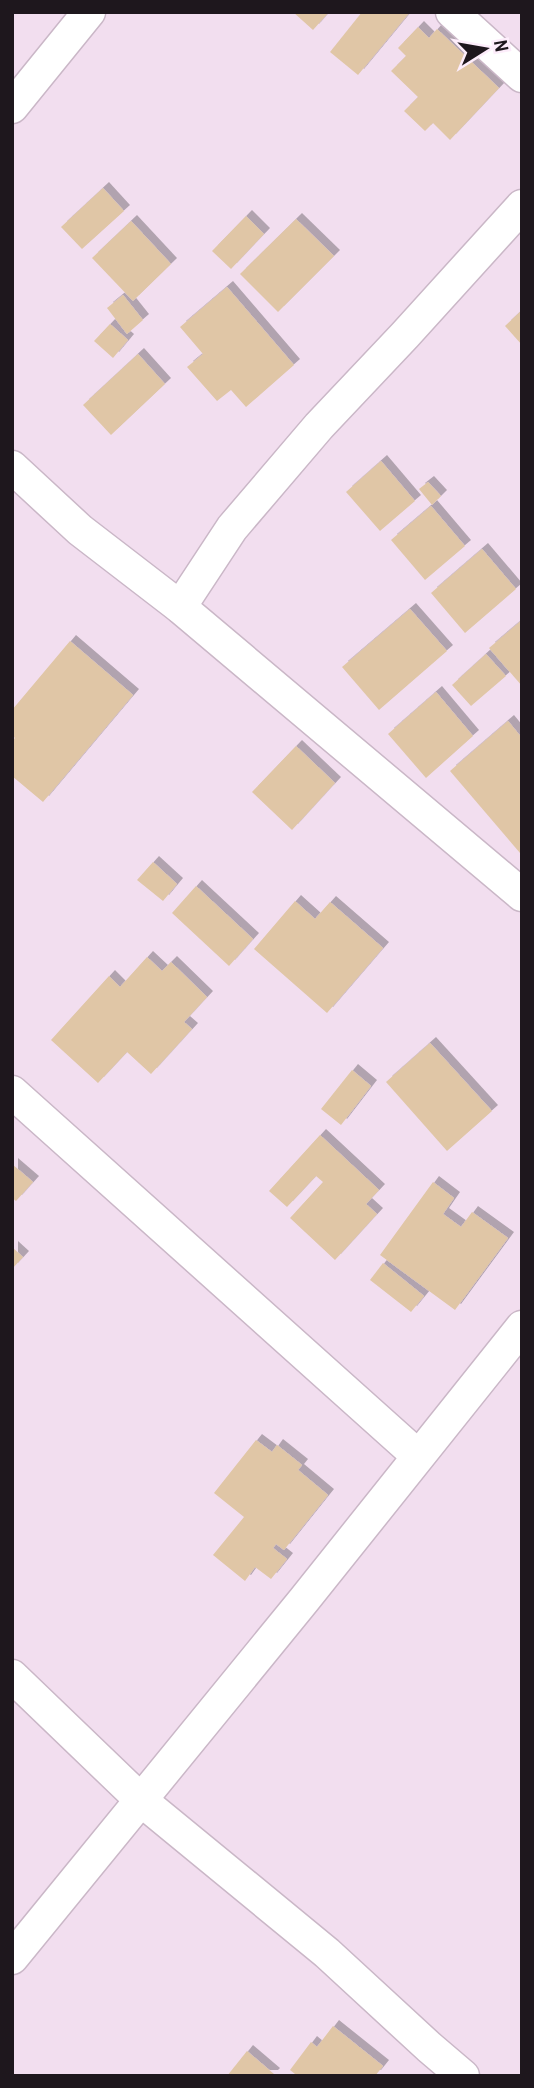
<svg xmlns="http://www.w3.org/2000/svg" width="534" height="2088" viewBox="0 0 534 2088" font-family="'Archivo Narrow',sans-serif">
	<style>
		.building { fill: #e0c6a6; filter: url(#shadow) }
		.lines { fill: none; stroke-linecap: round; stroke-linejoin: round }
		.minor-casing { stroke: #cab7c7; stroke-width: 35 }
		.minor { stroke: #fff; stroke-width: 32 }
	</style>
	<defs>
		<filter id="shadow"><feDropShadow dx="6" dy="-6" stdDeviation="0" flood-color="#0004"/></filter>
	</defs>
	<rect width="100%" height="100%" fill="#f2deef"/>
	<g class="building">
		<path d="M293,12H329L313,30Z"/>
		<path d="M362,12H410L358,75L330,52Z"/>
		<path d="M418,27L429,38L437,29L499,88L450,140L433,123L425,131L404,111L418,97L391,71L406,56L398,48Z"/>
		<path d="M103,188L124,211L82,249L61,227Z"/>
		<path d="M246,216L264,234L231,269L212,251Z"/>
		<path d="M296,219L334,256L278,312L240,274Z"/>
		<path d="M131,221L171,264L133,301L92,258Z"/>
		<path d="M227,287L294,365L246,407L231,390L217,401L187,367L203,354L180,327Z"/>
		<path d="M123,295L143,320L127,334L107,308Z"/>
		<path d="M522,310V345L505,326Z"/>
		<path d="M110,324L128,340L113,358L94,341Z"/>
		<path d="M138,354L165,384L111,435L83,405Z"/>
		<path d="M381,461L415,501L380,531L346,492Z"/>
		<path d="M428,482L441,496L432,505L419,489Z"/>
		<path d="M431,506L465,546L425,580L391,540Z"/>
		<path d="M482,549L516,589L465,633L431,593Z"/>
		<path d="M410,609L447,651L379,710L342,667Z"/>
		<path d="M522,620V686L489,648Z"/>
		<path d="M70,641L133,695L43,802L12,776V741L15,738L12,735V710Z"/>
		<path d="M486,654L506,676L471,706L452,685Z"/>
		<path d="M436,692L473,736L426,778L388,734Z"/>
		<path d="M508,721L522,738L520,853L450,771Z"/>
		<path d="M296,746L335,783L292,830L252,792Z"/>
		<path d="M153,862L177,884L163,901L137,880Z"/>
		<path d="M196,886L253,939L229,966L172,913Z"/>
		<path d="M295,901L315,919L330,902L383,948L327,1013L254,949Z"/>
		<path d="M147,957L162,971L171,962L207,997L184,1022L192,1029L151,1074L127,1052L98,1083L51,1040L109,976L120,987Z"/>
		<path d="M430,1043L492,1111L447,1151L386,1082Z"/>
		<path d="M352,1070L371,1086L341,1125L321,1109Z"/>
		<path d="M320,1135L379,1190L366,1204L377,1214L335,1260L290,1218L323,1182L316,1176L287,1207L269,1191Z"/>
		<path d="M12,1164L33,1182L16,1201L12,1198Z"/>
		<path d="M433,1182L454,1198L443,1214L461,1227L472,1212L508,1238L455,1310L380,1255Z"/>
		<path d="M12,1247L23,1257L12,1269Z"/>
		<path d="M383,1263L424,1296L411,1312L370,1280Z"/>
		<path d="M256,1440L272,1452L277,1445L302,1465L298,1470L328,1495L284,1550L276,1544L273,1548L287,1559L271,1579L255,1567L245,1581L213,1555L244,1517L214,1493Z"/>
		<path d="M333,2026L383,2066L375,2076H294L295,2074L290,2070L311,2042L317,2047Z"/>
		<path d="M247,2051L274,2074L272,2076H227Z"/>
	</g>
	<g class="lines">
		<defs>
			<g id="minor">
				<path d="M452,12L522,76"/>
				<path d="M12,107L89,12"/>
				<path d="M12,467L80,530L180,607L522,895"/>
				<path d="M180,607L232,528L319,426L405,335L522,206"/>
				<path d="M12,1092L418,1456"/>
				<path d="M12,1676L142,1801L327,1953L429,2047L463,2076"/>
				<path d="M12,1958L304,1600L522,1327"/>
			</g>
		</defs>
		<use href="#minor" class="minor-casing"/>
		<use href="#minor" class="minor"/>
	</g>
	<rect width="534" height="2088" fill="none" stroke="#1e171d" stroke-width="28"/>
	<g transform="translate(485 49) rotate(79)" stroke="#fdedfb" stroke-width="5" paint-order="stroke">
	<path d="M0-5L12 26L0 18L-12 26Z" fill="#1e171d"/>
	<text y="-10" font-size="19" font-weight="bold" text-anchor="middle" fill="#1e171d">N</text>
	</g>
</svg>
